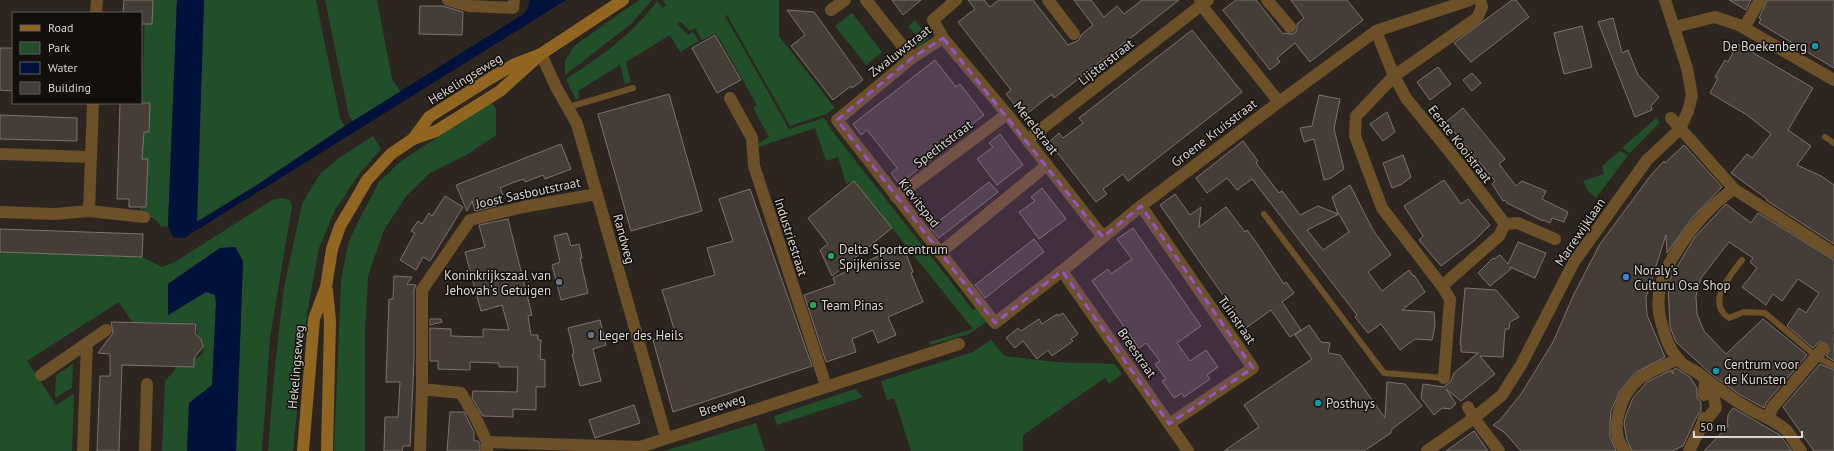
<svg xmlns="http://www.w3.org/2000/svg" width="1834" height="451" viewBox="0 0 1834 451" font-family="'PT Sans',sans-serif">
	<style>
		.green { fill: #214f2a }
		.water { fill: #00123c }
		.building { fill: #453d37; stroke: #7c736c; fill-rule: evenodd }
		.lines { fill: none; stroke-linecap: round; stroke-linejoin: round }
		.street-tunnel { stroke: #47403a; stroke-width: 12; stroke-dasharray: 12 6; stroke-linecap: butt }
		.lane { stroke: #6b5028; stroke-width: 6 }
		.street { stroke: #6b5028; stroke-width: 12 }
		.secondary { stroke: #916620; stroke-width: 12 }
		.marked { fill: #9356c4; fill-opacity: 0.2; stroke: #9356c4; stroke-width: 3; stroke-dasharray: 8 5; stroke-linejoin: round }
		.culture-dot { fill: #0f9aa8; stroke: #120f0c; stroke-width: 1.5 }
		.leisure-dot { fill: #2e9e5b; stroke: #120f0c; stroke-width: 1.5 }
		.shop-dot { fill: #3f7fe0; stroke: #120f0c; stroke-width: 1.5 }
		.worship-dot { fill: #6b7280; stroke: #120f0c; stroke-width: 1.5 }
		.labels { text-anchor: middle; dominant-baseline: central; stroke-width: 3; stroke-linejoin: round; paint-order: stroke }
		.poi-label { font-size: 13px; fill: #dcd6d3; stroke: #120f0c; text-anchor: start }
		.street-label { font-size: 13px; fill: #dcd6d3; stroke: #120f0c }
	</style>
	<rect width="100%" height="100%" fill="#2d251f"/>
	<g class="green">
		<path d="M145,0H177L168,226L161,227C158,220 153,217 145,216V210H140Z"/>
		<path d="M204,0H316L340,118L345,126L260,183L196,222Z"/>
		<path d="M325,0H377L392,79L401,92L353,121L349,116Z"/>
		<path d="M639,0H652L631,24L565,75V61L574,46Z"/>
		<path d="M662,0H779V36L835,108L826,114L790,126L727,15L725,16L789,129L824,118L833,132L973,310L976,308L988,321L969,334L930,345L929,342L973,329L854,181L846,184L838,157L826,161L815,128L755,148L754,146L769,137L753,108L757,105L716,33L702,40L695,28L690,31L681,22L677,24L688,35L693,32L699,41L680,52L670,35L626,62L631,82L625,84L620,65L578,91L579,98L576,100L566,79C599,58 634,33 657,1L663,8L666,5Z"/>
		<path d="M852,13L882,52L866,65L835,26Z"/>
		<path d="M915,20L929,38L917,48L914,45L920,40L908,26Z"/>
		<path d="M491,102L496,109V135L468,154L430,173L407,195L384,230L368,276L365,333V451H334L341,280L348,244L359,220L379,182L401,161Z"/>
		<path d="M1656,118L1660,122L1630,153L1622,148Z"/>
		<path d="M373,136L381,149L359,174L335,210L319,248L307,313L293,451H268L274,375L284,287L302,204L320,174L339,158Z"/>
		<path d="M1620,151L1628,155L1596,198L1588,191L1583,181L1604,174L1602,166Z"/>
		<path d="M281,198L290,200L292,206L270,338L262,451H236L243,261L235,247L220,248L168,284V315L206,292L215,295L216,303L212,385L189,403L187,451H162L165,381L175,370L177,358H196L203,354C204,345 203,342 197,335V323L132,322L119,302L27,361L56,405L74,394L72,451H0V252L142,257L162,267L175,262L272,200Z"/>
		<path d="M991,340L1005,356L1056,362L1115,364L1122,374L1109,384L1105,378L1023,435V451H911L894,398L887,400L881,381L973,352Z"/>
		<path d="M73,364L72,388L55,398L56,375Z"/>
		<path d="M855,389L863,397L777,425L774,416Z"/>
		<path d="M756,423L765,451H664Z"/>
	</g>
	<g class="water">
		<path d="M177,0H204L197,222L260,183L345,126L522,15L527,10L530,0H566L184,238L173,237L168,226Z"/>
		<path d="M235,247L243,261L236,451H187L189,403L212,385L216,303L215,295L206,292L168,315V284L220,248Z"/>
	</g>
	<g class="building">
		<path d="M124,0H153L152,24H141V13H123Z"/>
		<path d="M892,0H921L903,15Z"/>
		<path d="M968,0H984L990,7L999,0H1033L1068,45L1079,40L1081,35L1093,25L1074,0H1091L1104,17L1117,6L1124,14L1142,0H1179L1054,98L1052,94L1024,116L1006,94L1011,90L958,22L975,9Z"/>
		<path d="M1236,0H1256L1283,34L1285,33L1291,34L1295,33L1297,29V24L1304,18L1291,0H1347L1363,20L1310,62L1295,43L1277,58L1280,62L1270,70L1223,10Z"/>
		<path d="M1512,0H1516L1529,17L1471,62L1454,43Z"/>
		<path d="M1729,0H1751L1746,10Z"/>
		<path d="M1767,0H1834V68L1759,23L1761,19L1759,18Z"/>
		<path d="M420,6H443L463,12L462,35L419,34Z"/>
		<path d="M787,10L814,12L863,80L852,88L851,86L833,100L791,46L805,35Z"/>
		<path d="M1613,18L1622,53L1628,50L1638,75L1659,97L1651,106L1652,110L1635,117L1598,22Z"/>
		<path d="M1582,26L1592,67L1564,74L1554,33Z"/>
		<path d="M1192,30L1242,92L1128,181L1123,174L1103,189L1107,194L1096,202L1049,142L1059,133L1063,138L1083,123L1079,118Z"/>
		<path d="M715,35L741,80L717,93L692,48Z"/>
		<path d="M1738,44L1813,88L1788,130L1811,146L1797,165L1821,176L1834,185V244L1766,200L1767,199L1731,173L1747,154L1752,158L1771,134L1747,115L1710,93L1718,78L1715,77L1725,60L1728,62Z"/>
		<path d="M0,48H13V91L0,90Z"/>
		<path d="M935,60L956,87L960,84L984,115L960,134L961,136L899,184L891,173L897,168L867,130L861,135L853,124Z"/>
		<path d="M1438,67L1451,84L1430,100L1417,82Z"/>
		<path d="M1472,73L1481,83L1472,91L1463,80Z"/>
		<path d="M669,94L702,211L631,231L598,114Z"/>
		<path d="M1319,95L1340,99L1334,129L1344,169L1331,178L1324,180L1314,139L1304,142L1300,128L1312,126Z"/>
		<path d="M120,103H150L149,132H144L142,159H148L146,207H129V199H117Z"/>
		<path d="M1463,108L1505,159L1499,164L1516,186L1522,181L1546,191L1542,199L1568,212L1564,222L1552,218L1550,223L1543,220V221L1507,203L1505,200L1503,201L1492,184L1495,181L1446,122Z"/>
		<path d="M1387,112L1395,132L1383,141L1370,124Z"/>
		<path d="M0,115L77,118V141L0,139Z"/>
		<path d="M1000,134L1023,165L997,185L977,159L993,147L989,143Z"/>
		<path d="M1243,141L1258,161L1256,163L1279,193L1282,191L1300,215L1318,206L1338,214L1332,197L1350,185L1373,230L1391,255L1368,272L1382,291L1409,270L1413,276L1414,275L1425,292L1402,310L1434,312L1435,326L1432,340L1415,339L1400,350L1381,324L1368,333L1355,317L1357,315L1252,179L1237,190L1227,178L1207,193L1196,178ZM1339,214L1349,232L1323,250L1307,230Z"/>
		<path d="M561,144L571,169L545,179L543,175L525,182L524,179L512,183L500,188L503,195L494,199L496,206L475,211L472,201L467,211L456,185Z"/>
		<path d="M1684,145L1722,187L1692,218L1667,253L1666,235L1646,297L1647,315L1665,357L1635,373L1620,391L1611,411L1610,423V436L1616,451H1521L1504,432L1493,425L1500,420L1521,394L1553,342L1574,294L1600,244L1651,175L1664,161L1665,163Z"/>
		<path d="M1403,155L1411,177L1402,184L1392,188L1383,163Z"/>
		<path d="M1444,180L1461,204L1468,199L1490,225L1474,241L1441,266L1419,240L1423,236L1404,206Z"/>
		<path d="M854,181L892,228L832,276L820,250L828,244L808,218Z"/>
		<path d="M989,182L998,192L939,238L930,228Z"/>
		<path d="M1042,188L1066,219L1039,239L1019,212L1035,201L1031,197Z"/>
		<path d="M750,189L812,366L673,412L653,340L673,335V333L675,332L662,290L715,275L707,248L733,241L719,199Z"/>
		<path d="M1175,194L1190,215L1201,207L1199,227L1226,207L1245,232L1247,230L1256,242L1284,284L1286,282L1294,293L1282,302L1301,330L1290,337L1271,310L1246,328L1160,205Z"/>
		<path d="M445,196L463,207L430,261L423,257L416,270L400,260L415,233L411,231L418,221L422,224L429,213L432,216Z"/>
		<path d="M1726,204L1751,223L1758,213L1834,260V361L1826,356L1830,349L1828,342L1820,341L1813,348L1787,326L1799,308L1806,313L1819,293L1798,279L1782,301L1773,294L1766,305L1742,287L1757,268L1750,262L1753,258L1729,242L1701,278L1696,296L1697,314L1704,331L1726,354L1763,319L1807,355L1766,403L1764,408L1739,394L1711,374L1676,342L1670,327L1668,285L1672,275L1695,237Z"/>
		<path d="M508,219L532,315L528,316L531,335H538V340H541L540,359L545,360V387H536V410L513,409V417L483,416L472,398L473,391L517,392L518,367H499V363L470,362V370L438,369V361H430V328L451,329V336L483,337V329L509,330L502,305L481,311L465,252L485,247L479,225Z"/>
		<path d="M1133,228L1201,326L1177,343L1190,361L1206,350L1218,367L1207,375L1210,379L1184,397L1182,393L1174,398L1162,381L1166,379L1155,364L1160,361L1146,343L1139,348L1092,281L1108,269L1111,274L1132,259L1117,239Z"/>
		<path d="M0,229L143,234L142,257L0,252Z"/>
		<path d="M567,233L571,246L579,244L582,258H580L588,293L561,300L552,265L560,262L554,236Z"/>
		<path d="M1034,239L1044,252L985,298L975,285Z"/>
		<path d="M1518,242L1546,253L1535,278L1510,267L1511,269L1490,286L1478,273L1493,258L1494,259L1500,255L1508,264Z"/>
		<path d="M899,246L903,252L905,251L913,272L911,273L923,302L888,317L896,335L878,343L873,330L852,339L856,352L826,362L804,295L835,284L833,278Z"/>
		<path d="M394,276L412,277L407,284L416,285L414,290V360L410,446H403L402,451H384L385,417H398L400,382H386L389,299H393Z"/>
		<path d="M1465,288L1496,290L1519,317L1510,322L1509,329H1505L1503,357L1480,356L1495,374L1461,401L1446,389L1456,404L1450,409L1442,408L1434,415L1421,398L1423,384L1444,387L1451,381L1454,373L1478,353L1461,352V345H1460Z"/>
		<path d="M1063,313L1078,334L1071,339L1073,341L1052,356L1048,350L1037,359L1023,341L1015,348L1006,338L1018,328L1021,331L1039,319L1042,324L1057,314L1058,316Z"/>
		<path d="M430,319H441L442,322L430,325Z"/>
		<path d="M600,320L606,345L593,349L601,381L580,386L572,354L574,353L568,328Z"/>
		<path d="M111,322L196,324L195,334L201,339L203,347L194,358V367L122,365L119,451H97L100,376H110V354L98,353L113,333Z"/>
		<path d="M1309,325L1321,342L1330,343L1328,353L1340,355L1385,418L1387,382L1405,384L1422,406L1391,430V433L1364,451H1224L1259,427L1244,405L1312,359L1295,335Z"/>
		<path d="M1820,364L1834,370V451H1814L1783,407Z"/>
		<path d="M1676,368L1690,377L1697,388V398L1701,402V411L1697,416L1683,446L1672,451H1632L1627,440L1624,424L1626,415L1633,398L1647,382L1671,370L1673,374V370Z"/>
		<path d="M634,405L640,423L595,438L589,420Z"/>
		<path d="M1733,408L1780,435L1792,451H1704L1729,425L1727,427L1728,415Z"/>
		<path d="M450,412H464L474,432V441H478L480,444V451H447Z"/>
		<path d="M1474,431L1488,451H1446Z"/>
	</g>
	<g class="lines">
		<path class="street-tunnel" d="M1823,348L1834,332"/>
		<g class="lane">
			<path d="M569,107L633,88"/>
			<path d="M1825,137L1834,143"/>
			<path d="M1264,214L1384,373L1444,378"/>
			<path d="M1742,260C1731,275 1705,302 1729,318L1744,312L1765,313L1817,357L1834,366"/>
		</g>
		<g class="street">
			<path d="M448,0L469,6L513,8L514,0"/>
			<path d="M866,0L912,58"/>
			<path d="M956,0L933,20L943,38L912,58L837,120L995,323L1062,271L1141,206L1279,102L1376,31L1470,0"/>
			<path d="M1048,0L1074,34"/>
			<path d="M1200,0L1202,6L1279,102"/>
			<path d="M1267,0L1290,27"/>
			<path d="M831,10L845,0"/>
			<path d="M96,13L97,0"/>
			<path d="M1675,27L1715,17L1739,25L1834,80"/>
			<path d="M1744,28L1760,0"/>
			<path d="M1376,31L1394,76L1406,98L1457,161L1505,224L1518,223L1555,239"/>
			<path d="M943,38L1007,114L1103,237"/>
			<path d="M541,54L556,87L577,124L666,438"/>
			<path d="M730,98L752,138L754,166L826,386"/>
			<path d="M1671,118L1734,189L1834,253"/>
			<path d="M1027,140L1208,0"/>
			<path d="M0,154L91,157L89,211"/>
			<path d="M91,157L93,103"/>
			<path d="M1734,189C1707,207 1685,236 1669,264C1658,284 1655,303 1662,325C1665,337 1670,351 1679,360C1684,367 1691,368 1698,373C1717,388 1737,403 1759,414C1769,419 1779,423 1787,431C1792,437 1796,445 1801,451"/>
			<path d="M896,197L1007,114"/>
			<path d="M1141,206L1253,368L1169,424"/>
			<path d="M0,212L55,214L89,211L144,217"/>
			<path d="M940,253L1047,165"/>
			<path d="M1062,271L1188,451"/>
			<path d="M1442,286L1382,208L1355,136L1356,116L1394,76L1477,18L1482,7L1480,0"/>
			<path d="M41,375L106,330"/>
			<path d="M1444,378L1450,299L1442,286L1499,236L1505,224"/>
			<path d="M1704,395L1705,379"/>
			<path d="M1468,407L1474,418L1499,451"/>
			<path d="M472,412L461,393L422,389V290L470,220L523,207L597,194"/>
			<path d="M474,414L487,442V451"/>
			<path d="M1769,417L1772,408L1823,348"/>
			<path d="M1702,425L1716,408L1711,384"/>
			<path d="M487,442L640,447L959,344"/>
			<path d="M83,451L87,343"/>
			<path d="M145,451L147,384"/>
			<path d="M420,451L422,389"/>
			<path d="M1427,451L1474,418L1502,395L1521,365L1574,262L1647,160L1680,129L1688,111L1692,96L1687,68L1665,0"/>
			<path d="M1625,451C1608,431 1620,395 1639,379C1649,371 1666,365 1678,359"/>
			<path d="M1689,451L1702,425L1704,418"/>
		</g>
		<g class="secondary">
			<path d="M413,139L436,131L500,91L541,54L623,0"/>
			<path d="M327,290L330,321L327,451"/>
			<path d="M303,451L314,319L326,287L332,249L340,226L352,206L367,180L391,154L413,139L429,117L491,78L515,64L541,54"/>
		</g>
	</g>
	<path class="marked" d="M943,38L1103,237L1141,206L1253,368L1169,424L1062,271L995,323L837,120L912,58Z"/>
	<g class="culture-dot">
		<circle cx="1815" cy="46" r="4"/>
		<circle cx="1716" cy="371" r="4"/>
		<circle cx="1318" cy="403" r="4"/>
	</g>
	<g class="leisure-dot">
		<circle cx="831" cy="256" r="4"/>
		<circle cx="813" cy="305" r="4"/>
	</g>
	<circle class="shop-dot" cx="1626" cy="277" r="4"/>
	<g class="worship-dot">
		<circle cx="559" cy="282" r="4"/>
		<circle cx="591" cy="335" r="4"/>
	</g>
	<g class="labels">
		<g class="poi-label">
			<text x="1807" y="46" text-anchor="end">De Boekenberg</text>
			<text x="839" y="249">Delta Sportcentrum<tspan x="839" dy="15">Spijkenisse</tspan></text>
			<text x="1634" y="270">Noraly's<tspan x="1634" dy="15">Culturu Osa Shop</tspan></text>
			<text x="551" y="275" text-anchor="end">Koninkrijkszaal van<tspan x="551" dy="15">Jehovah's Getuigen</tspan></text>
			<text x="821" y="305">Team Pinas</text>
			<text x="599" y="335">Leger des Heils</text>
			<text x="1724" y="364">Centrum voor<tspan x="1724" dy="15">de Kunsten</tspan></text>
			<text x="1326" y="403">Posthuys</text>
		</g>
		<g class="street-label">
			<text transform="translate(900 51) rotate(-38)">Zwaluwstraat</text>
			<text transform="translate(1106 62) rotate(-38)">Lijsterstraat</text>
			<text transform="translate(465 79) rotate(-32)">Hekelingseweg</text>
			<text transform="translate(1036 128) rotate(52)">Merelstraat</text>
			<text transform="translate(1214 133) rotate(-37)">Groene Kruisstraat</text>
			<text transform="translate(943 144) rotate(-37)">Spechtstraat</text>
			<text transform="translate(1460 144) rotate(52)">Eerste Kooistraat</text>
			<text transform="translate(528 193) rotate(-12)">Joost Sasboutstraat</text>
			<text transform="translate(919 203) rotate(52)">Kievitspad</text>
			<text transform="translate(1580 232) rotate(-56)">Marrewijklaan</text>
			<text transform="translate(791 237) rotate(72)">Industriestraat</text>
			<text transform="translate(624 239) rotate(75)">Randweg</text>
			<text transform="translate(1237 320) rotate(55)">Tuinstraat</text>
			<text transform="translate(1137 353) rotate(55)">Breestraat</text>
			<text transform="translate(296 367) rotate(-85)">Hekelingseweg</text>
			<text transform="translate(722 405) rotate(-18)">Breeweg</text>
		</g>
	</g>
	<rect x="12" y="12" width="130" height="92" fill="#120f0c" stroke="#635f5c"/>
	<rect x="20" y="25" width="20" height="6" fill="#916620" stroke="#635f5c"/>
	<text x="48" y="32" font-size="12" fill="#dcd6d3">Road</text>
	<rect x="20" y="42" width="20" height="12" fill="#214f2a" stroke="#635f5c"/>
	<text x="48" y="52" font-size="12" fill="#dcd6d3">Park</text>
	<rect x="20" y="62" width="20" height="12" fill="#00123c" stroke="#635f5c"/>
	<text x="48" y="72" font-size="12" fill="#dcd6d3">Water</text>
	<rect x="20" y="82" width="20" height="12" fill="#453d37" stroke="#635f5c"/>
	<text x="48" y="92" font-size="12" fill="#dcd6d3">Building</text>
	<path d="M1694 431v6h108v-6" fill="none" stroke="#dcd6d3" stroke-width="2"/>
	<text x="1700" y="431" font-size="12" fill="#dcd6d3" stroke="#120f0c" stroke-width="3" paint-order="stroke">50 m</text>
</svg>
